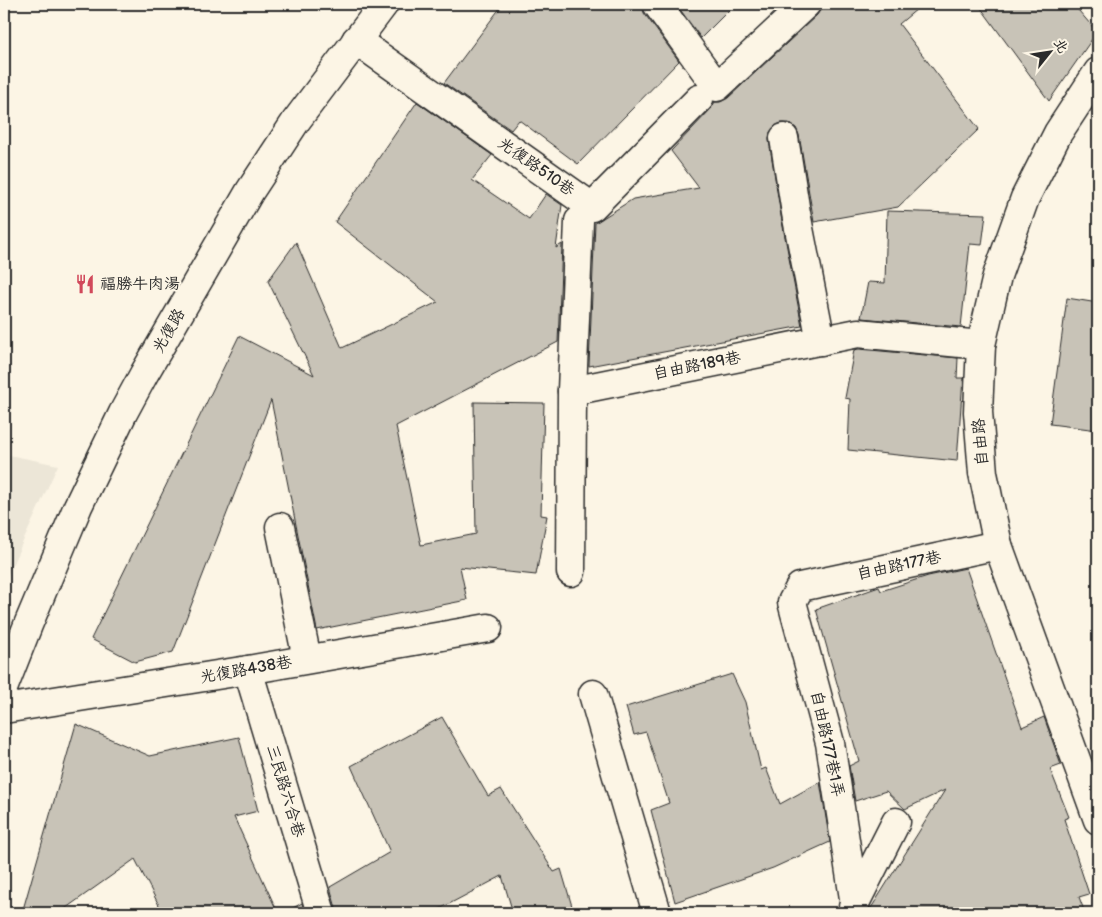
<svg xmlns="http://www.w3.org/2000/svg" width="1102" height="917" viewBox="0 0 1102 917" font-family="'Balsamiq Sans','LXGW WenKai TC',sans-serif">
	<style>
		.built { fill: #ece6d7 }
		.building { fill: #c8c3b7; stroke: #2b2b2b }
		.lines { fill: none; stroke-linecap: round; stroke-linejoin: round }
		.minor-casing { stroke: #2b2b2b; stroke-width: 31 }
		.major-casing { stroke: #2b2b2b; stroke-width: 31 }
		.minor { stroke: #fcf5e5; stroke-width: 28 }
		.major { stroke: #fcf5e5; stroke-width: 28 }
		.labels { text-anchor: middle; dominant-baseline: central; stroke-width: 4; stroke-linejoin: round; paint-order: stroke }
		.street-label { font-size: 16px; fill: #2b2b2b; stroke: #fcf5e5 }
		.poi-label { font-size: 16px; fill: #2b2b2b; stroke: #fcf5e5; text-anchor: start }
	</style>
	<rect width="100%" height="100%" fill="#fcf5e5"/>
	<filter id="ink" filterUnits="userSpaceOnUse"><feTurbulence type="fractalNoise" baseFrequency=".02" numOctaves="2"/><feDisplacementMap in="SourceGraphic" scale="10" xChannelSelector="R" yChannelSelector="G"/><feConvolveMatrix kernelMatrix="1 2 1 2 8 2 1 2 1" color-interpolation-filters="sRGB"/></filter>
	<g filter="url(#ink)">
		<path class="built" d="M4,454L58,465L4,583Z"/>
		<g class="building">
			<path d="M503,4H642L644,13L679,61L578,164L519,120L511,130L444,83Z"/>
			<path d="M676,4H735L701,38Z"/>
			<path d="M821,4H923L899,24L979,129L898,207L814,222L799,135L796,128L789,123H781L775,126L770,132L769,140L781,216L802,326L589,366L595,223L633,199L699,188L671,151L710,110L715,102H720L728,98L817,15L821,9Z"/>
			<path d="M978,4H1073L1097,32L1049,101Z"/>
			<path d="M417,102L492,155L472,180L529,219L546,194L562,205L556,248L562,244L558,342L396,426L421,545L476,534L474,402L544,403L541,515L547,516L536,575L460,567L467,600L317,630L271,400L173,652L135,662L91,639L239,336L314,375L268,281L296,242L342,348L438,302L335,222Z"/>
			<path d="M887,211L986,214L982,245L970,244L961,327L861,318L868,282L885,283Z"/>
			<path d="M1067,298L1098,303V430L1050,424Z"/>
			<path d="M859,349L958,358L957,378H963L957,461L848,450L850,399L845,398L854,350Z"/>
			<path d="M966,568L1022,727L1044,717L1061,765L1050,769L1069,817L1064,819L1089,894L1079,897L1085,913H868L945,790L905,809L886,791L855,801L849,766L859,761L816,609L879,587L881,591L928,576Z"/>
			<path d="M732,674L745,702L761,770L766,768L780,804L820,782L830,842L773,868L675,902L651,810L669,803L646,732L634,735L626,707Z"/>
			<path d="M442,717L488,796L501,789L554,872L561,869L574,913H513L502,876L432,913H336V908L330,887L390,852L351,766Z"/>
			<path d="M76,724L150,756L239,737L258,811L234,817L278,913H163L135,859L59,913H22Z"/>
			<path d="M302,903L305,913H284Z"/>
		</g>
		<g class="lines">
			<defs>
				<g id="minor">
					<path d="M657,4L717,87L806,4"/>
					<path d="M356,40L592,207L699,99"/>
					<path d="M1098,72L1058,133L1025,198L997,276L981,345L978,412L983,473L998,545L1098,820"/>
					<path d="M784,138L796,213L821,341"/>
					<path d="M572,391L858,333L981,345"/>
					<path d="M280,527L307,659"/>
					<path d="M571,572L572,391L579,221"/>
					<path d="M248,670L321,913"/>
					<path d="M593,694L657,913"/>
					<path d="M4,709L248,670L488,628"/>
					<path d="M855,905L830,743L792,602L800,587L998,545"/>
					<path d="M853,907L896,822"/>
				</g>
				<path id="major" d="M4,686L28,625L78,506L123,413L144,374L250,191L296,121L384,4"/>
			</defs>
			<use href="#minor" class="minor-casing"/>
			<use href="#major" class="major-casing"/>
			<use href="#minor" class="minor"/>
			<use href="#major" class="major"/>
		</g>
	</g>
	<defs>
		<symbol id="restaurant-bare" viewBox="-9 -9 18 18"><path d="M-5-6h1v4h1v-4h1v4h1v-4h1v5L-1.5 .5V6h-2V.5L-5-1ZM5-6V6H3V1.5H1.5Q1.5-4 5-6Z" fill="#d1495b" stroke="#fcf5e5" stroke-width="2.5" paint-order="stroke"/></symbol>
	</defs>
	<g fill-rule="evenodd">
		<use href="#restaurant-bare" x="71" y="270" width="28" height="28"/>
	</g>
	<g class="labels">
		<g class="street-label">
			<text transform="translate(536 167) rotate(35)">光復路510巷</text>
			<text transform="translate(169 331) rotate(-60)">光復路</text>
			<text transform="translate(697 366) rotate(-11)">自由路189巷</text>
			<text transform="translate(981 442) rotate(-95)">自由路</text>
			<text transform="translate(899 566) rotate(-12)">自由路177巷</text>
			<text transform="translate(246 670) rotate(-10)">光復路438巷</text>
			<text transform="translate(827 744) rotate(78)">自由路177巷1弄</text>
			<text transform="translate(285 791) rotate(73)">三民路六合巷</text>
		</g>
		<g class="poi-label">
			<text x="100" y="284">福勝牛肉湯</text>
		</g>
	</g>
	<rect width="1102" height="917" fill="none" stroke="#fcf5e5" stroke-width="20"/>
	<rect x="10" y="10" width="1082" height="897" fill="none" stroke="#2b2b2b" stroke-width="2" filter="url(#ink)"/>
	<g transform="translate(1050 52) rotate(60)" stroke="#fcf5e5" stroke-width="4" paint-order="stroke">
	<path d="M0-4L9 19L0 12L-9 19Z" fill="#2b2b2b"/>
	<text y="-8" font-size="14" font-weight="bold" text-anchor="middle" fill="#2b2b2b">北</text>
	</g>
</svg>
